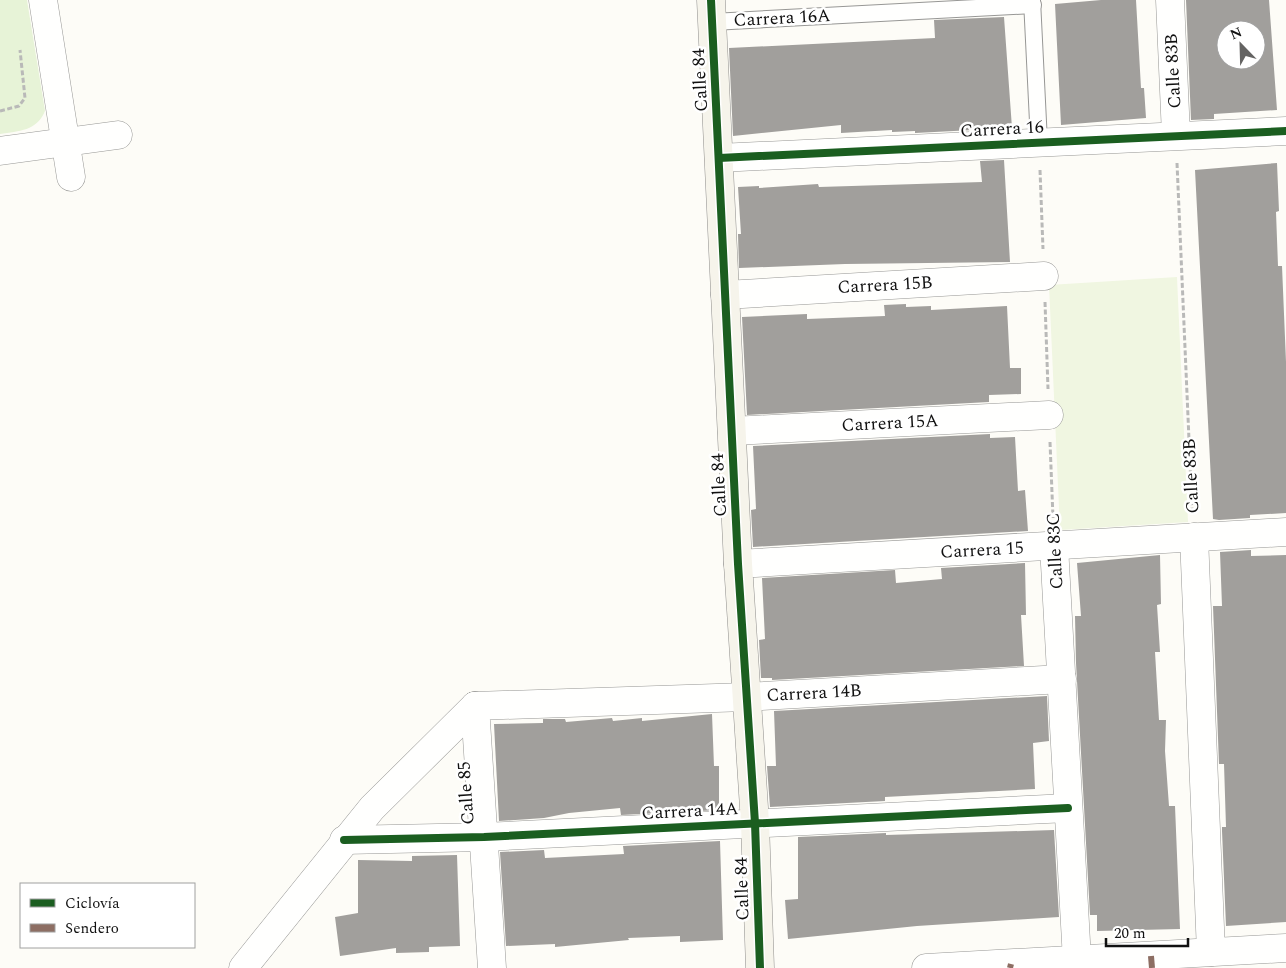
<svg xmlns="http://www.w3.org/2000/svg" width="1286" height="968" viewBox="0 0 1286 968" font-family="Spectral,serif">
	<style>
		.green { fill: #e7f3d7 }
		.pitch { fill: #f0f6e1 }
		.building { fill: #a19f9c; fill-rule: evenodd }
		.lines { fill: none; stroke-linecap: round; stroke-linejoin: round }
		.lane-casing { stroke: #979795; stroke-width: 18 }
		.street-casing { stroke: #979795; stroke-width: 29 }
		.secondary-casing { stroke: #8e8d8b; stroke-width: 29 }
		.path { stroke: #b9b9b8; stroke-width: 3; stroke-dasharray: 5 2.5; stroke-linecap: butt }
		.lane { stroke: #fffffe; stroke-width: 16 }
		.street { stroke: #fffffe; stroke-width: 28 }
		.secondary { stroke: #f6f4eb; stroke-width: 28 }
		.quiet { stroke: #8d6e63; stroke-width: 6; stroke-dasharray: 12 6; stroke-linecap: butt }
		.cycleway-casing { stroke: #fff; stroke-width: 11 }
		.cycleway { stroke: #1b5e20; stroke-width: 8 }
		.labels { text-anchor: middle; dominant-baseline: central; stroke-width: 5; stroke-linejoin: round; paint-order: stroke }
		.street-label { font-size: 18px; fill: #111; stroke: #fff }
	</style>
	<rect width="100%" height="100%" fill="#fdfcf7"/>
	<path class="green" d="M0,0H27L45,111C37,131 19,131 0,134Z"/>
	<path class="pitch" d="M1177,277L1188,522L1060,530L1049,285Z"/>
	<g class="building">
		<path d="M1101,0H1136L1141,88H1144L1146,118L1061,125L1055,4Z"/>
		<path d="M1186,0H1269L1277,110L1214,114V119L1191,120ZM1226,30H1256V60H1226Z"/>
		<path d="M1004,17L1012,128L915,133V131L892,132V130L841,133V125L733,136L729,48L935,38L934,20Z"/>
		<path d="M1004,160L1010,262L845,264L739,268L738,234H741L738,187L759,186V188L818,184L819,187L982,182L980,161Z"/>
		<path d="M1277,163L1279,211L1276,212L1278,266H1282L1286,362V513L1250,515V518L1219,520L1213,519L1195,170Z"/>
		<path d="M906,304V307L931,306V310L1007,306L1010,368H1021V394L989,395V402L747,415L742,317L807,314V319L885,316L884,305Z"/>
		<path d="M990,434V438L1015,437L1018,491L1025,490L1028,531L753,547L751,510L756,509L753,446Z"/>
		<path d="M1251,550V556L1286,555V922L1226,926L1222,831V827H1226L1224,764H1219L1213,606H1222L1220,552Z"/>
		<path d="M1160,555L1161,604L1157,605L1160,652H1155L1159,720H1166L1165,751L1169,806H1175L1180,929L1097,931V915H1090L1076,663L1075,616H1081L1077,563Z"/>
		<path d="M1025,563L1026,615H1021L1024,666L772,680V678H761L759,640L765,639L762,578L895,570L896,583L942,579L941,568Z"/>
		<path d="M1047,696L1049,741L1033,743L1035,789L885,797V801L770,807L767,766H776L774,711Z"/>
		<path d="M712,714L714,766H719V810L621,815L620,808L569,813L544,818L499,821L494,724L543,723V719H565L566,722L612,718L613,721L642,718V721Z"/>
		<path d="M1054,830L1059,917L917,926L788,939L785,900L798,899V837L886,833V835Z"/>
		<path d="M720,841L723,940L680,942V936L628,938L629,940L555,947V944L506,946L500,852L544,850L545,858L624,854L623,846Z"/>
		<path d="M457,855L460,946L429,947V952L396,953V948L340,956L335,917L358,913V860L412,861V856Z"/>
	</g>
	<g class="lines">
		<defs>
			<g id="lane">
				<path d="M1032,0L1039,142"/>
				<path d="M712,22L1033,5"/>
			</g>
			<g id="street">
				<path d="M43,0L71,177"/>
				<path d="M1170,0L1176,135"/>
				<path d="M0,151L118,135"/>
				<path d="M719,158L1286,131"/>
				<path d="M725,295L1044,276"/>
				<path d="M732,431L1049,415"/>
				<path d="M1194,537L1211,952"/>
				<path d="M1054,546L1077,960"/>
				<path d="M738,564L1286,532"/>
				<path d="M475,706L746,697L1062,679"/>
				<path d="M475,706L492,968"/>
				<path d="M344,840L484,837L1068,808"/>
				<path d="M243,968L372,808L475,706"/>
				<path d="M926,968L1286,948"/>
			</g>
			<path id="secondary" d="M711,0L738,564L755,823L760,968"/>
		</defs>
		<use href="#lane" class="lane-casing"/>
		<use href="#street" class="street-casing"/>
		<use href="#secondary" class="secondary-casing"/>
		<g class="path">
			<path d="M0,111L19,106L25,98L20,50"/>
			<path d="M1177,163L1192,509"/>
			<path d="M1040,170L1043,249"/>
			<path d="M1045,302L1048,389"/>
			<path d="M1050,442L1053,518"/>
		</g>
		<use href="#lane" class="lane"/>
		<use href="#street" class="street"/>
		<use href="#secondary" class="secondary"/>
		<g class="quiet">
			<path d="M1151,956L1152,968"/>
			<path d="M1010,968L1011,964"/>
		</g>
		<defs>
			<g id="cycleway">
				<path d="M711,0L738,564L755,823L760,968"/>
				<path d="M719,158L1286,131"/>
				<path d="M344,840L484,837L1068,808"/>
			</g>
		</defs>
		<use href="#cycleway" class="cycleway-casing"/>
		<use href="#cycleway" class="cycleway"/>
	</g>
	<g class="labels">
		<g class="street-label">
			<text transform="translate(782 18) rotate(-3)">Carrera 16A</text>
			<text transform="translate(1173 71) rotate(-93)">Calle 83B</text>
			<text transform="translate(700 80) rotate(-93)">Calle 84</text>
			<text transform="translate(1002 129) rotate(-3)">Carrera 16</text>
			<text transform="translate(885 285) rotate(-3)">Carrera 15B</text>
			<text transform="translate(890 423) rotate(-3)">Carrera 15A</text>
			<text transform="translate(1191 476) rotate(-93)">Calle 83B</text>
			<text transform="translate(719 485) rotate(-93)">Calle 84</text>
			<text transform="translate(982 550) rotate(-3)">Carrera 15</text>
			<text transform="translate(1055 551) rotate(-93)">Calle 83C</text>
			<text transform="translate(814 693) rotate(-3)">Carrera 14B</text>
			<text transform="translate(466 793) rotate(-94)">Calle 85</text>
			<text transform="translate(690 811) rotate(-3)">Carrera 14A</text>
			<text transform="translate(742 889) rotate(-92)">Calle 84</text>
		</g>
	</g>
	<rect x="20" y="883" width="175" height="65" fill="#ffffff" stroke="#a0a0a0"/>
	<rect x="30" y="899" width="25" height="8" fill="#1b5e20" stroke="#a0a0a0"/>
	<text x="65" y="908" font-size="15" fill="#111111">Ciclovía</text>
	<rect x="30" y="924" width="25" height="8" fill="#8d6e63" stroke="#a0a0a0"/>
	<text x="65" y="933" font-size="15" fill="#111111">Sendero</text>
	<g transform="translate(1241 45) rotate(337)"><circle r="24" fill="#ffffff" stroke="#a0a0a0"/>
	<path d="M0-4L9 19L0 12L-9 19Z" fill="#646362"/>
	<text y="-8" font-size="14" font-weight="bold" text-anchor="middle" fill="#111111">N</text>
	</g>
	<path d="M1106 938v8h82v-8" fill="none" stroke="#111111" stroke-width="2.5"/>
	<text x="1114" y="938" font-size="15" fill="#111111" stroke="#ffffff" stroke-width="4" paint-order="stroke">20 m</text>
</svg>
